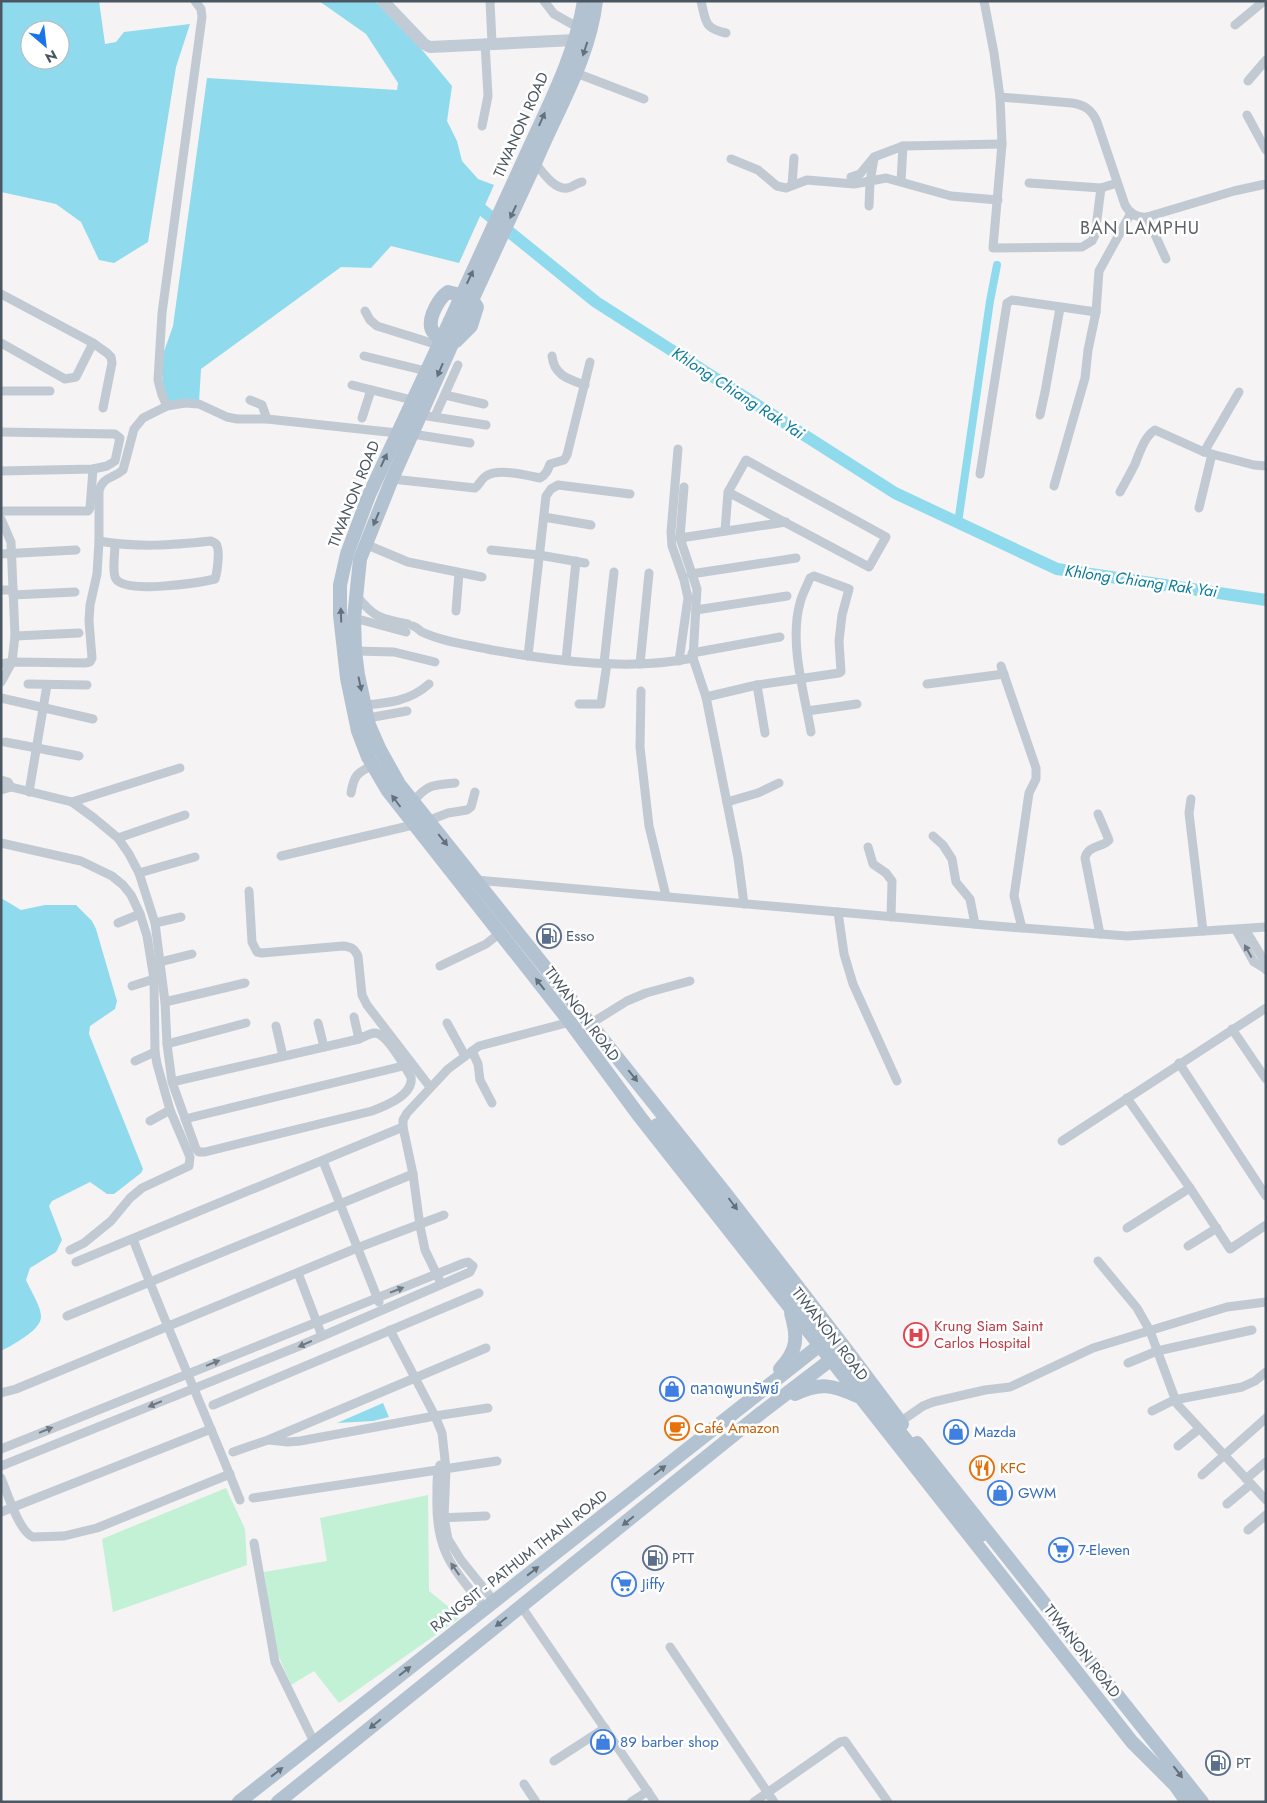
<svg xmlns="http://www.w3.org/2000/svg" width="1267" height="1803" viewBox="0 0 1267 1803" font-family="Jost,'Noto Sans Thai',sans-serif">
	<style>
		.green { fill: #c3f1d5 }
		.water { fill: #90daee; fill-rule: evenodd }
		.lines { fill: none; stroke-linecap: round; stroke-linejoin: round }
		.canal { stroke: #90daee; stroke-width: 8 }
		.river { stroke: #90daee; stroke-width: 12 }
		.street { stroke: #c1cad2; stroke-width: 9 }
		.secondary { stroke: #c1cbd6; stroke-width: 12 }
		.primary { stroke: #b3c2d1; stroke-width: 14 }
		.primary-bridge { stroke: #b3c2d1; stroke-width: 14 }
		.oneway { fill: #64717d }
		.oneway2 { fill: #6e7983 }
		.labels { text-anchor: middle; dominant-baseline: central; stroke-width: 5; stroke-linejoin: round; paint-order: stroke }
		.street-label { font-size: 15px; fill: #4a5661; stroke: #fff }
		.service-label { font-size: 15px; fill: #4e5e75; stroke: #fff; text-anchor: start }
		.health-label { font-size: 15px; fill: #be3a42; stroke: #fff; text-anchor: start }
		.shop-label { font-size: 15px; fill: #366cbe; stroke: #fff; text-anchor: start }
		.food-label { font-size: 15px; fill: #c56008; stroke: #fff; text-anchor: start }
		.water-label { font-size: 16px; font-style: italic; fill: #0c7c9b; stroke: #fff }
		.quarter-label { font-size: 18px; letter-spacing: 1px; fill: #5f6368; stroke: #fff }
	</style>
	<rect width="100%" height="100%" fill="#f5f3f3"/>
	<g class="green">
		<path d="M226,1488L245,1529L247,1565L113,1612L102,1539Z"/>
		<path d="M428,1495L429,1591L461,1617L339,1703L314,1671L291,1685L276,1650L264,1572L327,1561L320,1518Z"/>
	</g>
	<g class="water">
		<path d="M1,1H99L105,44L116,42L124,32L190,24L176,67L148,242L114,263L99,260L81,222L56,204L1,192ZM30,30H60V60H30Z"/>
		<path d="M319,1H375L423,51L452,86L447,121L457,141L462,161L478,179L494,185L459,263L391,246L371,268L341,267L201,369L199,402H168L163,383L161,360L173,326L207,78L397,90L398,83L366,34Z"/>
		<path d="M1,898L21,910L45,905H76L92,921L96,929L117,1001L115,1009L90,1026L89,1034L143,1169L141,1173L114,1194H107L90,1182L52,1201L49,1206L62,1240L56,1252L30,1268L26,1280C30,1289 41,1307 41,1316C42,1330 12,1345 1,1351Z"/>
		<path d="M383,1403L389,1417L373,1421L337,1423Z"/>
	</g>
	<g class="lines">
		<path class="canal" d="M958,523L990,301L997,265"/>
		<path class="river" d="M470,200L596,302L895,493L1057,569L1266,600"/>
		<g class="street">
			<path d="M490,1L492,43"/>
			<path d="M544,1L554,14L579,28"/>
			<path d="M701,1C706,22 704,28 726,33"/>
			<path d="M984,1L994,53L1000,97L1072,103C1085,105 1092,110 1097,122L1125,205C1130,214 1138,218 1147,217L1234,191L1266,184"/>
			<path d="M1235,25L1264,1"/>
			<path d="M576,73L644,99"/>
			<path d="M1248,81L1266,60"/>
			<path d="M1000,97L1002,144L993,248L1082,247L1092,241L1095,235L1101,188L1117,183"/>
			<path d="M1247,115L1266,150"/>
			<path d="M482,126L488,96L485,43"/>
			<path d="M731,159L758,170L777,186L786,188L807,180L854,184L886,178L951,196L998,200"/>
			<path d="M535,163C542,171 554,190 567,188C572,188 576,183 582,182"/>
			<path d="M851,177L860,174L874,157L903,146"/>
			<path d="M901,181L903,146L1002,144"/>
			<path d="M1029,183L1101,188"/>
			<path d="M792,185L794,158"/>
			<path d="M869,206L870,182L874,158"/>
			<path d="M1147,217L1166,259"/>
			<path d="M1,294L93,343L107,353L111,357L112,363L103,408"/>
			<path d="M365,311L370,320L377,326L438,345"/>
			<path d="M1,343L65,379L76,377L93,343"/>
			<path d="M364,356L426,371"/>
			<path d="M552,356C554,375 568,379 585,385"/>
			<path d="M352,385L412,400"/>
			<path d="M1,391H50"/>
			<path d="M445,395L484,404"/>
			<path d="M250,400L262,405L267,419"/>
			<path d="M167,406L162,395L158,380L162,313L202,17L201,9L195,1"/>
			<path d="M421,415L486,425"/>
			<path d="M1040,415L1045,392L1060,308"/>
			<path d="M435,416L458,365"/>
			<path d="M362,418L371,390"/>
			<path d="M1,432L115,434L120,438L115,461L107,466L93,469L1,471"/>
			<path d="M412,434L470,443"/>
			<path d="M678,449L671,532L672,546L684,580L688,598L679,661"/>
			<path d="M1204,452L1239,392"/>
			<path d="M980,474L1007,303L1012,300L1096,312L1099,271L1131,213"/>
			<path d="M392,479L475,488C480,484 481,479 486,476C498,468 526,475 540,478C546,475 548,470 550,464L564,460L567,455L590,362"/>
			<path d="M1054,486L1085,378L1088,350L1096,312"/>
			<path d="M684,487L680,538L697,589L693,658L706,697L738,858L744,904"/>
			<path d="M1120,492C1125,483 1130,474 1135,464C1140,452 1144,437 1155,430L1204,452L1254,465L1266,466"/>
			<path d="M1199,508L1212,454"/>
			<path d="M1,511H88L90,508L93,469"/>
			<path d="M544,517L591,525"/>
			<path d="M1,519L11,542L15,636L12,662L1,682"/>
			<path d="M725,531L728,492L746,460L886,537L869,567L728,492"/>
			<path d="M680,538L786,522"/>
			<path d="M99,541C137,548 173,545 211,541C214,543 216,542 217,546C220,552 217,573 215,579C198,583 125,594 116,579C112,573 115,552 115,544"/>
			<path d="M365,544L408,562L482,577"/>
			<path d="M491,550L539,555L585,563"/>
			<path d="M1,554L76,550"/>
			<path d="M691,574L796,558"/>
			<path d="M1,590H13"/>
			<path d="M13,595L75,592"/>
			<path d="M356,595C374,618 381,619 408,624"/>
			<path d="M696,610L787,596"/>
			<path d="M456,611L459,573"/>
			<path d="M354,618L406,632"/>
			<path d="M413,626C417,627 419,630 422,632C443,642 470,645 492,650C556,661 629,671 693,658"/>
			<path d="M15,636L79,633"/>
			<path d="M355,651L394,652L435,662"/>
			<path d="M692,653L780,637"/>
			<path d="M528,656L546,496L551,489L558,485L630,494"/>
			<path d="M566,660L576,561"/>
			<path d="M604,663L614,572"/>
			<path d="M1,664L12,662L85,663L90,662L92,658L89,621L90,605L97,574L99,541V491C103,476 113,479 123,470L134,429L143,418L167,406L185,403L199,404L227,417L237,419H267L397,433"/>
			<path d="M640,664L649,573"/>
			<path d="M1001,666L1036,768V779L1029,793L1014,896L1022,928"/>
			<path d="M28,684L87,685"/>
			<path d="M927,684L1004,674"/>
			<path d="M757,685L765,733"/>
			<path d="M641,691L640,747L649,826L666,896"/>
			<path d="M706,697L757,685L839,673L841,672L839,641L842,615L849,589L814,576L810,578C807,586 802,594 800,603C789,642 804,692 811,732"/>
			<path d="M1,698L93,719"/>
			<path d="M579,704H601L607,663"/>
			<path d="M365,705C389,703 410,701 429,684"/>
			<path d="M807,711L857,704"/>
			<path d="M368,718L407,711"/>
			<path d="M5,742L79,756"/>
			<path d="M1,780L8,782L11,787"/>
			<path d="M1,790L11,787L72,802L94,818L118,838L129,854L139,873L155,923L165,1002L167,1044L172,1082L196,1149L199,1152H205L372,1111C385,1106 414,1095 411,1077C405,1067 386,1032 374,1033C369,1034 363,1037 359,1039L172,1082"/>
			<path d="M29,792L47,685"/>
			<path d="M351,793C354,775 357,773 373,765"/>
			<path d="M1191,799L1189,813L1203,931"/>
			<path d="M72,802L180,768"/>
			<path d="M413,802C427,784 434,785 455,783"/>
			<path d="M727,802L758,793L779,783"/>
			<path d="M1098,814L1109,840C1102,848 1088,845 1085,858L1100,934"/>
			<path d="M427,821L448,813L467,810L471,807L475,792"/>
			<path d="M933,836L943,845L952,859L956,882L970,899L975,924"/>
			<path d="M118,838L185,815"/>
			<path d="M1,843L81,861L112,876L123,885L131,895L140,914L147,936L154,979L155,1052L157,1064L170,1110L190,1157L189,1166L142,1188L130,1198L111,1221L84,1243L70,1250"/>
			<path d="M868,847L873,864L886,873L892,881L891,917"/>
			<path d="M281,856L413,825"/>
			<path d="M139,873L195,857"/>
			<path d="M476,880L996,926L1127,936L1266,927"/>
			<path d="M249,891L252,942L257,952L262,953L343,946C351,947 354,948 358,956L362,995L367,1005L430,1087"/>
			<path d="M838,912L844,954L853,984L897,1081"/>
			<path d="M118,923L140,914"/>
			<path d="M155,923L181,917"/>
			<path d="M1245,929L1262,957L1266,970"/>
			<path d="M1236,930L1254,962L1264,968"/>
			<path d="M160,962L192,954"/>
			<path d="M440,966L486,944L500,933"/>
			<path d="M132,986L154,979"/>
			<path d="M165,1002L245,983"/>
			<path d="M354,1017L359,1039"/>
			<path d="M318,1023L324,1047"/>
			<path d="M447,1023L465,1056"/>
			<path d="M590,1024L627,1001L646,993L690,981"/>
			<path d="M276,1026L283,1056"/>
			<path d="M1232,1029L1266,1079"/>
			<path d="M167,1044L246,1023"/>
			<path d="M472,1051L478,1064L480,1080L492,1103"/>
			<path d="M135,1061L155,1052"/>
			<path d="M1179,1063L1266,1196"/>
			<path d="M1127,1098L1190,1188L1230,1249L1266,1225"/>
			<path d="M185,1119L403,1066"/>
			<path d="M150,1121L170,1110"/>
			<path d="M1062,1141L1266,1008"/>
			<path d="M323,1161L379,1302"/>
			<path d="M1127,1228L1190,1188"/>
			<path d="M133,1239C166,1327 205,1412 240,1500"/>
			<path d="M1188,1246L1217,1228"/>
			<path d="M1098,1261L1137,1308L1150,1331L1177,1404L1266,1500"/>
			<path d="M76,1262L403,1127"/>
			<path d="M298,1273L322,1336"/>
			<path d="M439,1279L425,1250L420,1226L413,1174L403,1127V1120L407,1113L448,1069L479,1046L570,1022"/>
			<path d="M67,1316L413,1174"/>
			<path d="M390,1330L435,1416L442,1433L446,1469L444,1518L448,1539L461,1560L494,1601"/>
			<path d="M1128,1363L1157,1351L1252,1330"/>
			<path d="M1,1393L16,1389L357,1248L444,1215"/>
			<path d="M213,1405L479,1293"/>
			<path d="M1152,1411L1174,1400L1242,1387L1255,1381L1266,1372"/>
			<path d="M900,1422L923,1406L933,1402L985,1390L1010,1387L1093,1348L1227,1307L1266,1302"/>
			<path d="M269,1440L288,1442L300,1441L435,1416L488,1408"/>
			<path d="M1178,1446L1199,1429"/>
			<path d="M1,1449L464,1263L468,1262L473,1266L470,1272L297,1347L1,1466"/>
			<path d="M233,1452L268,1440L486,1348"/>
			<path d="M440,1465C436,1474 437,1485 437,1495C435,1551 452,1567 485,1608"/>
			<path d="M1202,1475L1266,1418"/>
			<path d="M1,1478C7,1492 19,1532 33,1537L64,1536L97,1528L230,1474"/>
			<path d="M1246,1479L1266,1462"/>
			<path d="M253,1498L497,1461"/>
			<path d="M1227,1504L1251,1484"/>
			<path d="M1,1512L211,1429"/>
			<path d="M439,1518L486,1516"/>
			<path d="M1248,1530L1266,1515"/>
			<path d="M254,1543L275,1662L314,1742"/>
			<path d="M521,1606L655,1802"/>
			<path d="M670,1647L774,1802"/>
			<path d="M554,1761L605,1728"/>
			<path d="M524,1784L536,1802"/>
			<path d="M631,1802L648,1791"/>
			<path d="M754,1802L840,1742L845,1741L888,1802"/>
		</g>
		<path class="secondary" d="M383,1L424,44L430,47L575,40"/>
		<g class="primary">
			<path d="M522,164C545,112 575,58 584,1"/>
			<path d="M533,168C555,113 589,61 596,1"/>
			<path d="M450,321L369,495L347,554L340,585V615L347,678L358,731L368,757L388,791L570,1022L640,1117L1132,1742L1175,1785L1187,1802"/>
			<path d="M460,326L392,479L360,559L354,618L355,651L358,675L369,725L380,750L399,784L726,1194L845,1348L902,1424"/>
			<path d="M441,340C437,336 432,333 431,327C429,316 439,298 448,292C459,295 471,297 477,307L471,326L456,341"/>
			<path d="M780,1369C798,1350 798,1337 791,1313"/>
			<path d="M795,1394C820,1382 833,1385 857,1396"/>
			<path d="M917,1443L1202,1802"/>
			<path d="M239,1802L825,1341"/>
			<path d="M278,1802L761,1413L837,1355"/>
		</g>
		<g class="primary-bridge">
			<path d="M450,321L522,164"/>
			<path d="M460,326L533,168"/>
			<path d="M657,1125L981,1535"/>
		</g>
	</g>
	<defs><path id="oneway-solid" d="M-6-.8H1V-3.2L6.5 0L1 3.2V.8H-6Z" transform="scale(1.25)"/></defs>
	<g class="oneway">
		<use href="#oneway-solid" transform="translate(585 49) rotate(108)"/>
		<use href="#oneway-solid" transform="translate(542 119) rotate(-66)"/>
		<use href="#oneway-solid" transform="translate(513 212) rotate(115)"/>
		<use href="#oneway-solid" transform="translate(470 277) rotate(-65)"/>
		<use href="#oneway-solid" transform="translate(440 370) rotate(113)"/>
		<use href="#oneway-solid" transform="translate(384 460) rotate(-65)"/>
		<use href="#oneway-solid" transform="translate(376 519) rotate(113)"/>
		<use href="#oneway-solid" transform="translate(341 615) rotate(-92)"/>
		<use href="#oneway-solid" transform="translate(360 684) rotate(78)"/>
		<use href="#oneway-solid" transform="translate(396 801) rotate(-127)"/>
		<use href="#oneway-solid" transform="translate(443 840) rotate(51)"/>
		<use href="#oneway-solid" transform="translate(540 984) rotate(-128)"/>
		<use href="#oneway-solid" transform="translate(633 1076) rotate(51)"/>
		<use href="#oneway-solid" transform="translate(733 1204) rotate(53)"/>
		<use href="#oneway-solid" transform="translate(660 1470) rotate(-38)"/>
		<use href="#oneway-solid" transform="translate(628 1521) rotate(141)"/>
		<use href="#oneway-solid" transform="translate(533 1571) rotate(-38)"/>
		<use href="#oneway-solid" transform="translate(501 1622) rotate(141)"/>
		<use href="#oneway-solid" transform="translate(405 1671) rotate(-38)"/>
		<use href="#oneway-solid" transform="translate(375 1724) rotate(141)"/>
		<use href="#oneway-solid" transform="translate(277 1772) rotate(-38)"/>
		<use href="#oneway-solid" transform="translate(1178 1772) rotate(52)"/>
	</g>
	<g class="oneway2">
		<use href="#oneway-solid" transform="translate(1248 951) rotate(-119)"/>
		<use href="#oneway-solid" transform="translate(397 1290) rotate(-21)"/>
		<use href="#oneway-solid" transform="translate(305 1344) rotate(156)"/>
		<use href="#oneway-solid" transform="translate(213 1363) rotate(-22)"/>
		<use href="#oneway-solid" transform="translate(155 1404) rotate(157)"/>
		<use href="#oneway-solid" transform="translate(46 1430) rotate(-22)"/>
		<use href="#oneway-solid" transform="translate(455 1569) rotate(-125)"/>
	</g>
	<defs>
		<symbol id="fuel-ring" viewBox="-11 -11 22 22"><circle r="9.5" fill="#fff" stroke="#5c6f8a" stroke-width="1.5"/><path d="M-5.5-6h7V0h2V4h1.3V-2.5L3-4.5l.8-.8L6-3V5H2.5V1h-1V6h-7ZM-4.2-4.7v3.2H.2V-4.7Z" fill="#5c6f8a"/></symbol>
		<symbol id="hospital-ring" viewBox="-11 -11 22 22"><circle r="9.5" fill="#fff" stroke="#e0444e" stroke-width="1.5"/><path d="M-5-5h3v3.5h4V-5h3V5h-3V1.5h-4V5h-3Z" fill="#e0444e"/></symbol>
		<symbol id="shop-ring" viewBox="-11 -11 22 22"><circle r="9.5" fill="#fff" stroke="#3f7fe0" stroke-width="1.5"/><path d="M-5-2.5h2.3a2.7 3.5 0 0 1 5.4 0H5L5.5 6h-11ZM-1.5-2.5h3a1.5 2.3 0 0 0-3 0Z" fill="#3f7fe0"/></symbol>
		<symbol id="cafe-ring" viewBox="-11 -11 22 22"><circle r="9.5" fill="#fff" stroke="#e8710a" stroke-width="1.5"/><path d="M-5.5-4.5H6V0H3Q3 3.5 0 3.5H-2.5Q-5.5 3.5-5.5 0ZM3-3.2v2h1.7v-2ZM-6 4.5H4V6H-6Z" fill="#e8710a"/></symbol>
		<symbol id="restaurant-ring" viewBox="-11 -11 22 22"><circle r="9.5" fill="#fff" stroke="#e8710a" stroke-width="1.5"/><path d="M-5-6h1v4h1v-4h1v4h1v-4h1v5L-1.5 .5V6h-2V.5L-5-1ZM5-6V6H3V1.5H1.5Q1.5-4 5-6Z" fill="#e8710a"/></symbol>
		<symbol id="supermarket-ring" viewBox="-11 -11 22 22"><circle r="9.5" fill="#fff" stroke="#3f7fe0" stroke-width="1.5"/><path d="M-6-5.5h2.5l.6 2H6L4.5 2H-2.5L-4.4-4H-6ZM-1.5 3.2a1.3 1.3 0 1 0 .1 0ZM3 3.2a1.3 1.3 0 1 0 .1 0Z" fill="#3f7fe0"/></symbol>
	</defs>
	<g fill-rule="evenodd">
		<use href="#fuel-ring" x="535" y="922" width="28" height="28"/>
		<use href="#hospital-ring" x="902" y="1321" width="28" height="28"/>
		<use href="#shop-ring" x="658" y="1375" width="28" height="28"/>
		<use href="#cafe-ring" x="663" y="1414" width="28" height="28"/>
		<use href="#shop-ring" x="942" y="1418" width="28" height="28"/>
		<use href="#restaurant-ring" x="968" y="1454" width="28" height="28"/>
		<use href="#shop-ring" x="986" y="1479" width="28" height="28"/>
		<use href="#supermarket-ring" x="1047" y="1536" width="28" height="28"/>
		<use href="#fuel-ring" x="641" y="1544" width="28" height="28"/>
		<use href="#supermarket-ring" x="610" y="1570" width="28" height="28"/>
		<use href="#shop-ring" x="589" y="1728" width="28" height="28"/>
		<use href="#fuel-ring" x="1204" y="1749" width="28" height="28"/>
	</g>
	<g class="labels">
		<g class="street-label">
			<text transform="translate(521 125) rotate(-66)">TIWANON ROAD</text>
			<text transform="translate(354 494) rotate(-68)">TIWANON ROAD</text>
			<text transform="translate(582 1014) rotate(53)">TIWANON ROAD</text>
			<text transform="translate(830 1334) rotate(52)">TIWANON ROAD</text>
			<text transform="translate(519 1561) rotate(-38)">RANGSIT - PATHUM THANI ROAD</text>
			<text transform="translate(1082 1651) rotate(52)">TIWANON ROAD</text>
		</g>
		<g class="service-label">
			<text x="566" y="936">Esso</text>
			<text x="672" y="1558">PTT</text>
			<text x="1236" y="1763">PT</text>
		</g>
		<g class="health-label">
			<text x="934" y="1326">Krung Siam Saint<tspan x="934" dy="17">Carlos Hospital</tspan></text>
		</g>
		<g class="shop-label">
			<text x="690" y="1389">ตลาดพูนทรัพย์</text>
			<text x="974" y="1432">Mazda</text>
			<text x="1018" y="1493">GWM</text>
			<text x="1078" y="1550">7-Eleven</text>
			<text x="642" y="1584">Jiffy</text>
			<text x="620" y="1742">89 barber shop</text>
		</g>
		<g class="food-label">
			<text x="694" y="1428">Café Amazon</text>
			<text x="1000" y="1468">KFC</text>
		</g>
		<g class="water-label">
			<text transform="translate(738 393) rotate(33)">Khlong Chiang Rak Yai</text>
			<text transform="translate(1141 581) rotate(8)">Khlong Chiang Rak Yai</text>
		</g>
		<g class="quarter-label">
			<text x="1140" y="228">BAN LAMPHU</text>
		</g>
	</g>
	<rect width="1267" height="1803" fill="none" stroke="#4a5661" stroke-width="5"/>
	<g transform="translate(45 45) rotate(152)"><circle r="24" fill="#ffffff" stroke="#b7bbc0"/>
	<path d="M0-4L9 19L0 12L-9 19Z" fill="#1a73e8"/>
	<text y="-8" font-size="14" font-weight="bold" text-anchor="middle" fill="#4a5661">N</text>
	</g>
</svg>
